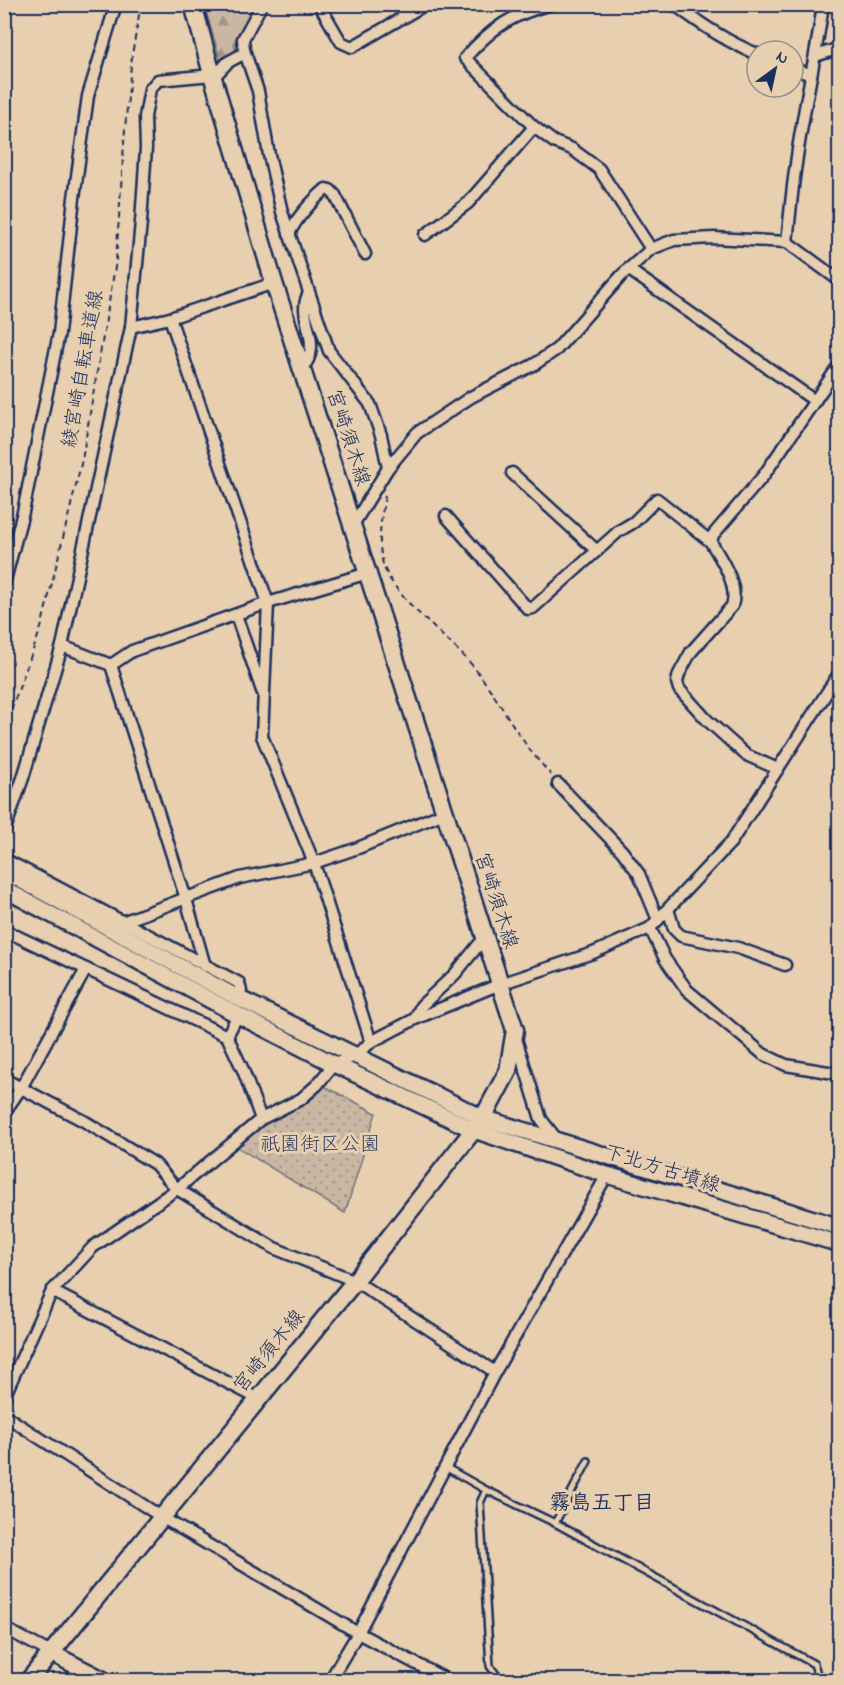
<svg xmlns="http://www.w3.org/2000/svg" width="844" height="1685" viewBox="0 0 844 1685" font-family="'Indie Flower','Klee One',sans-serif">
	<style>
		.forest { fill: url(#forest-firs); stroke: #727380; stroke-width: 1.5 }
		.park { fill: url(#park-dots); stroke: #727380; stroke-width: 1.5 }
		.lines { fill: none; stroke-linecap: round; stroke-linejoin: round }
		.lane-casing { stroke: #1b2f5e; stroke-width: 10 }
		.street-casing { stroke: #1b2f5e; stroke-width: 15 }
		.secondary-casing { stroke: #1b2f5e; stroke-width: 20 }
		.primary-casing { stroke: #1b2f5e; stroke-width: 21 }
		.path { stroke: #1b2f5e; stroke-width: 2; stroke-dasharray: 6 4.5; stroke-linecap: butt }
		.lane { stroke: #e7cfaf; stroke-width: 5 }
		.street { stroke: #e7cfaf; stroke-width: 10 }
		.secondary { stroke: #e7cfaf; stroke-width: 15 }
		.primary { stroke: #e7cfaf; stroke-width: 16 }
		.labels { text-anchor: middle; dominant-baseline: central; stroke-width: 6; stroke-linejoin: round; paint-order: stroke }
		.street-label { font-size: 20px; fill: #1b2f5e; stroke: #e7cfaf }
		.park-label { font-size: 20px; fill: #2c3d65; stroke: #e7cfaf }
		.neighbourhood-label { font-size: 21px; font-weight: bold; fill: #1b2f5e; stroke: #e7cfaf }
	</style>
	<defs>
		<pattern id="forest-firs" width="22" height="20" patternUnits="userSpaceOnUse" patternTransform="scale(1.5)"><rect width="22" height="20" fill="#cab7a3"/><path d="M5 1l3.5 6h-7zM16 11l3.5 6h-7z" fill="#a39588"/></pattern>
		<pattern id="park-dots" width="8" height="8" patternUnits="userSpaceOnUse" patternTransform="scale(1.5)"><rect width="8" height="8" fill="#cab7a3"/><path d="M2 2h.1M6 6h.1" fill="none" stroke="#a39588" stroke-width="1.8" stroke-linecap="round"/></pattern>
	</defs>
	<rect width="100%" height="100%" fill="#e7cfaf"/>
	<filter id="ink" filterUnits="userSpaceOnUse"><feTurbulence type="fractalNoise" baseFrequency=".0167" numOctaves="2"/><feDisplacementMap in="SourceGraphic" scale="12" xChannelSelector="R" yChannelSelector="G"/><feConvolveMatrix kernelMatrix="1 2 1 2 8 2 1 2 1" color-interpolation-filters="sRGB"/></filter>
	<g filter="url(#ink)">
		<path class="forest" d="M204,5H256L234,43L236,53L221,62Z"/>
		<path class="park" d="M324,1086L376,1113L345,1213L237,1147L263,1124L298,1105Z"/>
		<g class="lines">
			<defs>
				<g id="lane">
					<path d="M445,1467L486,1490L555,1523L814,1664L819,1680"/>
					<path d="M486,1490L480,1503L490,1666L500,1680"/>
					<path d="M555,1523L588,1461"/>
				</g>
				<g id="street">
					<path d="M262,4L243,39L244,50L258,91L269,155L282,212L329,351L370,404L381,435L388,468"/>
					<path d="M319,4L341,42L352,47L426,4"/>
					<path d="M398,4L405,17"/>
					<path d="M552,4C513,14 492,27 465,58L534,127L554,142L572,149L599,169L651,249"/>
					<path d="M674,4C700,24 727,42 757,54"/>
					<path d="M815,56L840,48"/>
					<path d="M793,68L811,75"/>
					<path d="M213,78L228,62L245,53"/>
					<path d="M289,234C297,217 311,202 326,189L330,190L335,195L365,254"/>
					<path d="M425,235L468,203L534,127"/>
					<path d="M787,242C790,216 792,189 796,164C803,110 816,58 823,4"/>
					<path d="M628,269L815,401"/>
					<path d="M170,318L268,603L262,736L314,863L371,1042"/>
					<path d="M131,327L170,318L274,283"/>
					<path d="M302,370C304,366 308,361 309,357C317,337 298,314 308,295"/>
					<path d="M512,473L597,551"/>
					<path d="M446,516L528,609L533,608L619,531L634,522L657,499L711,542"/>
					<path d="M353,525L388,468L417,433L471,397L535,364L557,349L622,275L651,249L674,240L714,238L787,242L840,281"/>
					<path d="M4,584L23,512L59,333L74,198L88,96L116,4"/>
					<path d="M236,615L262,691"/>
					<path d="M62,646L111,665"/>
					<path d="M111,665L186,899L205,966"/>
					<path d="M111,665L132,651L268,603L368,573"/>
					<path d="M778,769L746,755L707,720L679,689L677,682L679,674L691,652L732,606C739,584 721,560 711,542L713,535L764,475L840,364"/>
					<path d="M558,784L622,851L639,874L658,920"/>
					<path d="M4,832L23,778L62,646L131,327L141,222L146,148L145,117L150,89L158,80L212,75"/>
					<path d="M4,859L239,983L241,991L238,998"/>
					<path d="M668,909L674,929L681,936L738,948L785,965"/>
					<path d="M125,921L240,878L314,863L358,848L444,813"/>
					<path d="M650,928L665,959L687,990L763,1054L786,1065L840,1074"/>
					<path d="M4,930L227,1036L243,1070L261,1119"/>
					<path d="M415,1019L500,984L593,953L650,928L731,842L840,672"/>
					<path d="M227,1036L238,1015"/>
					<path d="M517,1042L541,1119L559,1142"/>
					<path d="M4,1079L84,1121L155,1164L177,1189L274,1248L355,1281L495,1372"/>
					<path d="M4,1113L21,1088L86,969"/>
					<path d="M52,1291L259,1399"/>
					<path d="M4,1397L52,1291L93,1247L177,1189L261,1119L301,1099L317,1085L334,1064L355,1056L371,1042L415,1019L421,1006L455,974L485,937"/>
					<path d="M4,1415L163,1518L358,1633L447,1680"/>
					<path d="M4,1628L51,1653"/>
					<path d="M330,1680L358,1633L495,1372L607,1175"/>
				</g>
				<g id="secondary">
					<path d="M4,871L238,998L483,1118L840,1227"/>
					<path d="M4,889L238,1015L334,1064L474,1130L607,1175L840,1244"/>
					<path d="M51,1653L104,1680"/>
				</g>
				<path id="primary" d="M29,1680L355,1281L483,1118L508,1071L515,1030L274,283L213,78L193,4"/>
			</defs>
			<use href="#lane" class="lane-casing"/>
			<use href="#street" class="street-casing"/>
			<use href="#secondary" class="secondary-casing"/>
			<use href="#primary" class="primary-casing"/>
			<g class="path">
				<path d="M385,496C381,519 377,541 383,564C394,600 452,639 476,670C494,693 508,719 525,743C532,754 542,764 551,775"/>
				<path d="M4,729L41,628L82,460L116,261L125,129L132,55L141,4"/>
			</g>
			<use href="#lane" class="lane"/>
			<use href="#street" class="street"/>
			<use href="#secondary" class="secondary"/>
			<use href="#primary" class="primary"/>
		</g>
	</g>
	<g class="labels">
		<g class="street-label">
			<text transform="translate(84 369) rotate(-80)">綾宮崎自転車道線</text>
			<text transform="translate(347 438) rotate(72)">宮崎須木線</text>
			<text transform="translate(495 901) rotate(72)">宮崎須木線</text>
			<text transform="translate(662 1170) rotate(17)">下北方古墳線</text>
			<text transform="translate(270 1352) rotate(-51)">宮崎須木線</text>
		</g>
		<g class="park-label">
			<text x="320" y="1145">祇園街区公園</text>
		</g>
		<g class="neighbourhood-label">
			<text x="602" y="1504">霧島五丁目</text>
		</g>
	</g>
	<rect width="844" height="1685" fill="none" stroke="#e7cfaf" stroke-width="24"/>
	<rect x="12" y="12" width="820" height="1661" fill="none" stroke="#1b2f5e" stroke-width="2" filter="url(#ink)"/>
	<g transform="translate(775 69) rotate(33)"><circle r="28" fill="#e7cfaf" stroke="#958f8f" stroke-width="1.5"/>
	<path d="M0-4.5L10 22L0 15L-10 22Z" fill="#1b2f5e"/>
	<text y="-9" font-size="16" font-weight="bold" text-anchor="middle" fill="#1b2f5e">N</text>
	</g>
</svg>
